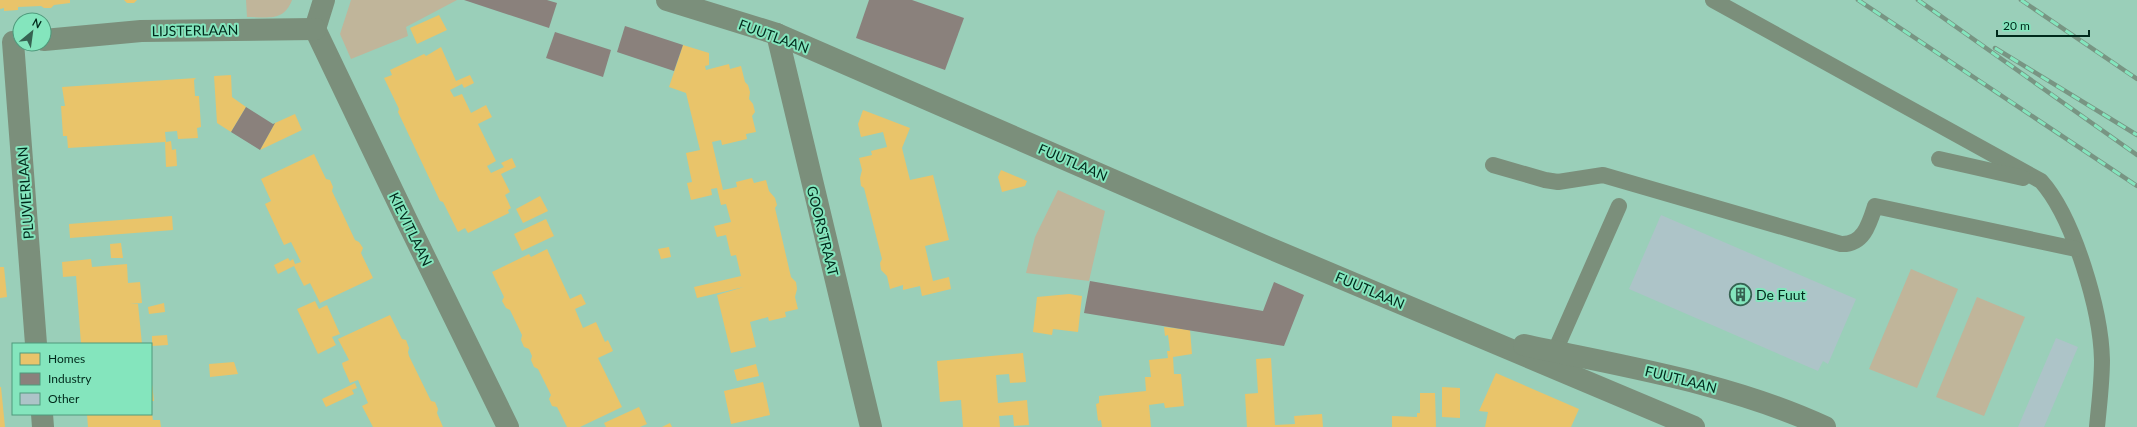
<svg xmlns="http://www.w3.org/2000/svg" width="2137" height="427" viewBox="0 0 2137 427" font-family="Lato,sans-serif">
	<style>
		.green { fill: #c0b59a }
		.homes { fill: #e9c46a }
		.industry { fill: #8a817c }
		.building { fill: #adc4c8 }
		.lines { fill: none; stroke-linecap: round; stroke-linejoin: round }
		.service { stroke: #7b8f7b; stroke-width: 16 }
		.minor { stroke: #7b8f7b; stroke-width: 22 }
		.tertiary { stroke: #7b8f7b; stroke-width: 22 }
		.rail-casing { stroke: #789583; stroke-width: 4.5 }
		.rail { stroke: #84e5bd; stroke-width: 3; stroke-dasharray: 9; stroke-linecap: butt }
		.labels { text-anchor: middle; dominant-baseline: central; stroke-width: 4; stroke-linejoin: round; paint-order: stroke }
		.street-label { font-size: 14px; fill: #00291b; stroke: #84e5bd }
		.poi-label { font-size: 14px; fill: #00291b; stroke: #84e5bd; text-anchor: start }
	</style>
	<rect width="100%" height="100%" fill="#9acfb9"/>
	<g class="green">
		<path d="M246,0H292C284,22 267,17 247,17Z"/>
		<path d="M351,0H457L406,27L408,36L351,59L340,34Z"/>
		<path d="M1058,190L1105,211L1089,281L1026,273L1035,237Z"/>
		<path d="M1911,269L1958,289L1917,388L1869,369Z"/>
		<path d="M1977,297L2025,317L1984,416L1936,397Z"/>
	</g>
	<g class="homes">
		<path d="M0,0H70V3L54,5L51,8H44L41,6L18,7V10L4,11V8L0,9Z"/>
		<path d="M124,0H137L134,3H127Z"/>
		<path d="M439,15L447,30L417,44L410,28Z"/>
		<path d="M683,45L709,53V65L705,66L706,70L729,64L730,69L741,66L745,82L748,85L750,92L749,99L753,104L755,112L752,116L756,132L746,134L747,139L722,145L721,140L712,142L723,190L737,187L736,182L752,178L754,183L766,180L769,191L775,198L777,205L775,208L791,277L796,282L797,289L795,297L798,309L785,312L786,317L769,321L768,317L750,322L756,347L731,353L717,295L744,287L697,298L694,287L741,276L736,255L731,256L726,235L717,237L714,226L731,222L726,204L721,205L717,188L711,189L712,195L691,200L687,183L692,182L686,153L700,150L686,93L669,87Z"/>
		<path d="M441,47L456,81L470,75L474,83L464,88L462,84L450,90L454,97L462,94L471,113L486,105L492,117L478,124L496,161L487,166L491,173L504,167L501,163L512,158L516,167L501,174L510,192L505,195L511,208L508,210L509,213L468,233L465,228L458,232L443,202L440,201L398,112L399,109L384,78L392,75L390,70L424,54L426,56Z"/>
		<path d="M231,75L232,97L246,107L231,132L217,123L214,76Z"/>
		<path d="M196,78L194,80L195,96H199L201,127L197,128L198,138L178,139L177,131L165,132L166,142L171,141L172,150L176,149L177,166L166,167L165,142L68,148L67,136H63L61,106H65L62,87Z"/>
		<path d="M863,110L910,128L902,148L910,180L933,175L949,240L925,246L933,281L949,277L951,289L922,296L920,286L903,290V285L890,289L887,276L881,270L880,263L882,259L864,188L861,186L860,178L862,170L859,158L872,155L871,151L887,147L883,132L861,137L858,124Z"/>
		<path d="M295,114L302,130L260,150L275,123Z"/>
		<path d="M314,154L326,179L330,180L333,187L332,191L355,240L359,242L363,248L361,253L373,278L320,303L310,283L304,286L294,266L278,274L274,265L288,258L290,261L293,259L295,264L301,262L291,242L284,245L265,204L271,201L261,179Z"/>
		<path d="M1001,170L1027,181L1025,186L1002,192L998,177Z"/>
		<path d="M540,196L548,211L523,223L516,209Z"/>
		<path d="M172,216L173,230L70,238L69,224Z"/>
		<path d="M546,219L554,236L522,251L514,234Z"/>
		<path d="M121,243L123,258H111L110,244Z"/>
		<path d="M669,247L671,257L661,259L658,249Z"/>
		<path d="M547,249L570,299L581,294L586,304L575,309L583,328L596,322L605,342L608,340L613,351L598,358L622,407L580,427H567L557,407L552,406L549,399L551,395L538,369L534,367L531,360L532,356L529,349L524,347L521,340L522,335L510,310L506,308L502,301L504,297L492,272L529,254L531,257Z"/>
		<path d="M91,259L92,267L127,264L128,283L140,282L142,303L130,304H138L142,344H81L76,276L63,277L62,262Z"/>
		<path d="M0,267H4L7,297L0,298Z"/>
		<path d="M1069,294L1082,296L1078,332L1053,329L1052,335L1033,332L1037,297Z"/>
		<path d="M315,301L319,309L327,305L340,334L332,337L336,345L318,354L297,309Z"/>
		<path d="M164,303L165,312L149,314L148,307Z"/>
		<path d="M390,315L402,339L406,340L409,348L408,352L409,356L431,401L435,402L438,409L437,413L443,427H373L362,406L368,403L358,380L350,383L343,367L342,363L349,360L338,339Z"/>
		<path d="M1164,327L1190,330L1192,354L1173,357L1174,374H1181L1184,406L1165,408L1164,403L1149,405L1151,427H1102L1101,420L1098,421L1096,404L1099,403V396L1146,391L1145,377H1151L1149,360L1168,358L1167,351H1170L1168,335L1165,336Z"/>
		<path d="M167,335L168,345L152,346V336Z"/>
		<path d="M1023,353L1026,382L1010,383L1009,374L996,375L998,403L1027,400L1029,425L1014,426L1013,415L999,416L1000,427H963L961,400L940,402L937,361Z"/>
		<path d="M1271,358L1275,425L1295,424L1294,416L1322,414L1323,427H1247L1245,394L1258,393L1256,359Z"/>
		<path d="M234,362L238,374L210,377L209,364Z"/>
		<path d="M756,364L759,376L737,381L734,370Z"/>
		<path d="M1496,373L1579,409L1571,427H1485L1488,412L1479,411Z"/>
		<path d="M763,382L770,415L731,424L724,391Z"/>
		<path d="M355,383L357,388L352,390L354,394L326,407L322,399Z"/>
		<path d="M151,384H152L154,401H151Z"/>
		<path d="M0,387H1L5,427H0Z"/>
		<path d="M1442,387L1460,388V418L1442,417Z"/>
		<path d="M1420,393H1435L1436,427H1392V416L1417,417V413H1420Z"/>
		<path d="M639,407L647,424L640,427H606L604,423Z"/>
		<path d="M87,414H152L153,420H160L161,427H88Z"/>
		<path d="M670,423L672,427H662Z"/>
	</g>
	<g class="industry">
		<path d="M464,0H547L557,3L549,28Z"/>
		<path d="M869,0H912L964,18L945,70L856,38Z"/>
		<path d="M625,26L683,45L674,71L617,52Z"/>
		<path d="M555,32L611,50L603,77L546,58Z"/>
		<path d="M246,107L273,124L275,123L260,150L231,132Z"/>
		<path d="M1090,281L1263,311L1274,282L1304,295L1284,346L1084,313Z"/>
	</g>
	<g class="building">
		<path d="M1661,215L1856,299L1828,364L1823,361L1818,371L1629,289Z"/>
		<path d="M2056,338L2078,347L2044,427H2018Z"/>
	</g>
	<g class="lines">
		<g class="service">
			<path d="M1713,0L2041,181C2074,218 2101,311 2102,360C2102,383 2099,405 2097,427"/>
			<path d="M1939,159L2023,178"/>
			<path d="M1493,165L1545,180L1558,182L1603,175L1841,244C1863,245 1869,225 1875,206L2076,249"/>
			<path d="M1555,351L1619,206"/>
		</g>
		<g class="minor">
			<path d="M315,29L408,223L508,427"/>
			<path d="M315,29L324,0"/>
			<path d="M777,34L871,427"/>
			<path d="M44,40L141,31L315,29"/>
			<path d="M13,42L36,344"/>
			<path d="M42,414L43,427"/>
		</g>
		<g class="tertiary">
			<path d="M667,0L777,34L1267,247L1694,427"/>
			<path d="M1524,345C1626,367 1730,383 1825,427"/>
		</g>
		<defs>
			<g id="rail">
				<path d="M1858,0L2137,186"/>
				<path d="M1918,0L2137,155"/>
				<path d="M2021,0L2137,79"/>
				<path d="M1995,48L2137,135"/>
			</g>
		</defs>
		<use href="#rail" class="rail-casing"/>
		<use href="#rail" class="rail"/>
	</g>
	<defs>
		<symbol id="building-ring" viewBox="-11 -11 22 22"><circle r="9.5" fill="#84e5bd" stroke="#366352" stroke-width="1.5"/><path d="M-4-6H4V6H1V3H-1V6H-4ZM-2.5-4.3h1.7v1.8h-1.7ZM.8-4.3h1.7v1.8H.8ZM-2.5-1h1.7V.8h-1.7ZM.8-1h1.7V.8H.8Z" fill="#366352"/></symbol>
	</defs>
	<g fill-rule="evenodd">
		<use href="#building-ring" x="1728" y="282" width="25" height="25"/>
	</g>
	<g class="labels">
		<g class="street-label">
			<text transform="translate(195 30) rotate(-1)">LIJSTERLAAN</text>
			<text transform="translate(774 36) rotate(20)">FUUTLAAN</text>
			<text transform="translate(1073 162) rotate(23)">FUUTLAAN</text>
			<text transform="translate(25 193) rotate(-94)">PLUVIERLAAN</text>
			<text transform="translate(411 229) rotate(64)">KIEVITLAAN</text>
			<text transform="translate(823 231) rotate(76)">GOORSTRAAT</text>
			<text transform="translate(1370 290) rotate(23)">FUUTLAAN</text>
			<text transform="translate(1681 379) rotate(14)">FUUTLAAN</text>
		</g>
		<g class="poi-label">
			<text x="1756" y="294">De Fuut</text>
		</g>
	</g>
	<rect x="12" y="343" width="140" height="72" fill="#84e5bd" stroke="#4f9a7c"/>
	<rect x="20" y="353" width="20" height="12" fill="#e9c46a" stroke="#4f9a7c"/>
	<text x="48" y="363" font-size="12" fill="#00291b">Homes</text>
	<rect x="20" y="373" width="20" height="12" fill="#8a817c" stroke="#4f9a7c"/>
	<text x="48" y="383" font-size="12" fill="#00291b">Industry</text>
	<rect x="20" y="393" width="20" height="12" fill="#adc4c8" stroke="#4f9a7c"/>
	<text x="48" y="403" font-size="12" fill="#00291b">Other</text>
	<g transform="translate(32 32) rotate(29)"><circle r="19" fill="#84e5bd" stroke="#4f9a7c"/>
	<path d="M0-3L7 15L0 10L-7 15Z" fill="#366352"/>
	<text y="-6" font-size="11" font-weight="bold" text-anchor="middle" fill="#00291b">N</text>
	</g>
	<path d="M1997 30v6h92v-6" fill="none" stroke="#00291b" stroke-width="2"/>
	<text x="2003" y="30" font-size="12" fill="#00291b" stroke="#84e5bd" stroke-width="3" paint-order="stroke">20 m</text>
</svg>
